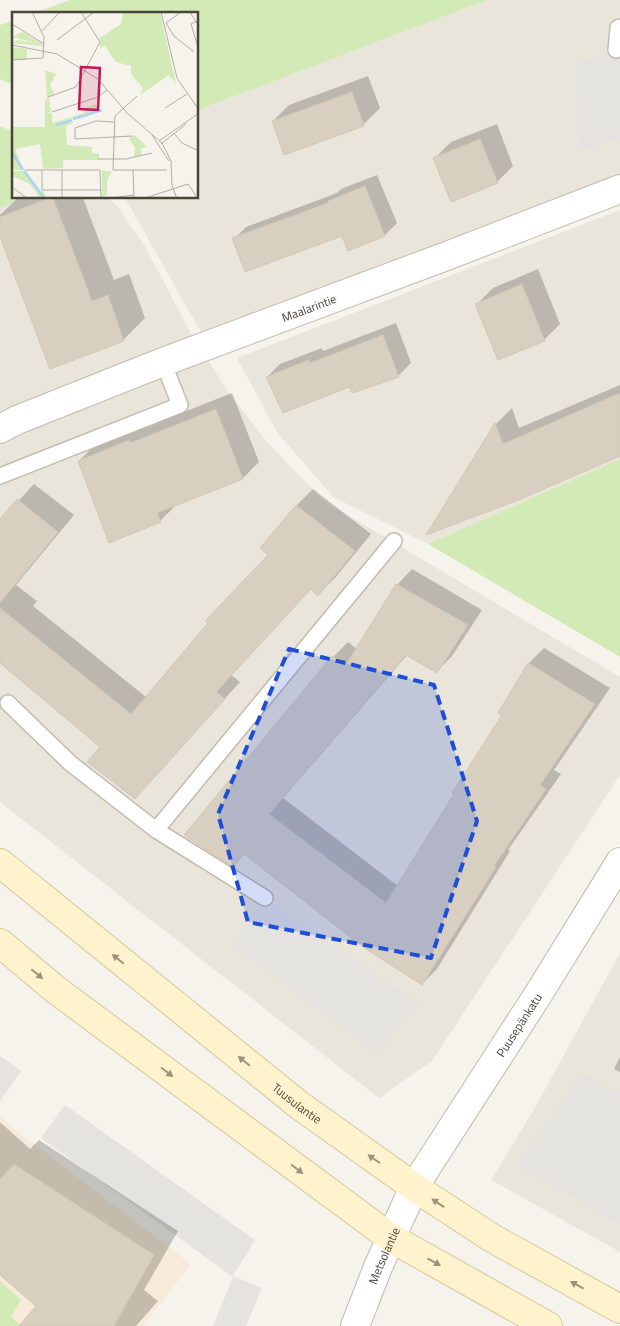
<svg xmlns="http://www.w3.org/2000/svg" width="620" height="1326" viewBox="0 0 620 1326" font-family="'Titillium Web',sans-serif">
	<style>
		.residential { fill: #eae5da }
		.commercial { fill: #f7ead8 }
		.green { fill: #d2eab5 }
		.parking { fill: #e5e3e0 }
		.shadow { fill: #0003 }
		.building { fill: #d8cfc1; stroke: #d3c7b4 }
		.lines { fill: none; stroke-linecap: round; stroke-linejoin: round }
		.service-casing { stroke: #c2bbae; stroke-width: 18 }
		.minor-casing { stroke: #c2bbae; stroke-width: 30 }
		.secondary-casing { stroke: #d6c79b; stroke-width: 30 }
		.service { stroke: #fff; stroke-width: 15 }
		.minor { stroke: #fff; stroke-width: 28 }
		.secondary { stroke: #fff3cd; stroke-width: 28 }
		.oneway { fill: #9c937c }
		.marked { fill: #1d4ed8; fill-opacity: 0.2; stroke: #1d4ed8; stroke-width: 4; stroke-dasharray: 10 6; stroke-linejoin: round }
		.labels { text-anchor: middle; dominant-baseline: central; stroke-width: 4; stroke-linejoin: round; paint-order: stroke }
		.street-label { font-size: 12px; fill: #4b4439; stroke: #fff }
		.inset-river { fill: none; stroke: #a9d4f2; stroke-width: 2.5 }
		.inset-road { fill: none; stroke: #b2ada4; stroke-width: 1 }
		.view { fill: #c2185b; fill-opacity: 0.15; stroke: #c2185b; stroke-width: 2.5 }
		.inset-edge { fill: none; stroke: #4b4439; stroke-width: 2.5 }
	</style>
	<rect width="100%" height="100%" fill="#f6f3ec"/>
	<g class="residential">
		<path d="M487,0H620V189L206,341L125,198H198V110Z"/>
		<path d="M25,198H109L117,206L146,248L197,345L0,424V208Z"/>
		<path d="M620,210V459L428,544L333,497L277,432L237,358Z"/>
		<path d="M203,353L229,393L267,442L324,501L620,677V775L432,1061L379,1098L0,802V434Z"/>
		<path d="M620,953V1252L491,1180L532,1113Z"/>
	</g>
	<path class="commercial" d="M0,1116L22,1135L191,1264L143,1326H21L11,1317L21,1300L0,1281Z"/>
	<g class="green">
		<path d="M70,0H487L198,110V14H31Z"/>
		<path d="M14,20V85L0,79V25Z"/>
		<path d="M0,126L14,132V198H25L0,208Z"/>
		<path d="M620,459V657L428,544Z"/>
		<path d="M0,1281L21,1300L11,1317L21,1326H0Z"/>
	</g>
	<g class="parking">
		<path d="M620,48V138L579,151L575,65Z"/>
		<path d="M265,898L419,1004L377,1053L233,945Z"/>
		<path d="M0,1056L21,1071L0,1101Z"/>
		<path d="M583,1073L620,1095V1224L518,1165Z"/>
		<path d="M65,1105L255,1240L233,1276L262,1288L246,1326H213L233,1277L41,1138Z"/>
	</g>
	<g class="shadow">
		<path d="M368,76L380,108L364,124L285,153L273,121L289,105Z"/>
		<path d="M497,124L513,166L497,182L435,158L451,142Z"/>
		<path d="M377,175L397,223L385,235L342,234L234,239L246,227L337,193L341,189Z"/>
		<path d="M18,198H83L114,280L129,274L145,318L123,340L0,234V215Z"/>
		<path d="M538,269L560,324L544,340L477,304L493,288Z"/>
		<path d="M396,323L411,363L398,376L350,385L267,377L280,364L322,348L323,351Z"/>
		<path d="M620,385V455L429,532L496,424L512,408L519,428Z"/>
		<path d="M232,393L259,462L243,478L177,504L160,521L79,461L95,445L145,425L146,427Z"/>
		<path d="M34,484L74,515L16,585L37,601L33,606L146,697L270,555L262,548L297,505L313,489L371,534L335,578L318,594L311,588L231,675L240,682L135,797L101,747L0,660V521Z"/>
		<path d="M412,569L482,610L452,656L437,671L408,654L283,798L398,886L503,715L499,712L529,663L544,648L610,688L554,770L561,774L508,850L510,851L437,969L422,984L245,853L233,865L333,657L348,642L357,649L397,585Z"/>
		<path d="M620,1057V1072L614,1069Z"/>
		<path d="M0,1122L30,1149L39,1140L178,1231L144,1290L158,1301L136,1326H25L37,1306L0,1273Z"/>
	</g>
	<g class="building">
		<path d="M352,92L364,126L284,155L272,121Z"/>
		<path d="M480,139L498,183L451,202L433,158Z"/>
		<path d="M365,186L385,236L348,251L342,236L245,272L232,238L328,203V201Z"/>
		<path d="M49,198H53L92,301L108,295L124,341L50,369L0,237V217Z"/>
		<path d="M522,284L545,341L498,360L475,304Z"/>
		<path d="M383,335L399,377L352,393L349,387L283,413L266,377L309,360L310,363Z"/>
		<path d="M620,393V456L521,499L426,535L495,423L503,444Z"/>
		<path d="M216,409L243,479L157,513L161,522L109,543L78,461L129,440L130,443Z"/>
		<path d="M17,499L58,532L0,603V519Z"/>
		<path d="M296,505L355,551L318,596L311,589L216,692L225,699L135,799L87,762L100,747L0,663V608L131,714L208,623L205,621L268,555L260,548Z"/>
		<path d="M396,584L468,625L437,673L406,655L269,814L386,903L454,794L452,793L502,715L498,713L528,663L595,704L540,785L546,789L494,866L496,867L422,985L363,947L244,854L233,867L184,835L332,656L345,666Z"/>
		<path d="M14,1164L154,1255L114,1326H19L36,1306L0,1275V1179Z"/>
	</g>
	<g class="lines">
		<defs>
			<g id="service">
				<path d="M616,50L618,28L620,27"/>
				<path d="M0,476L180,405L163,362"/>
				<path d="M8,703L70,763L156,830"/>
				<path d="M265,898L156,830L394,541"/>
			</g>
			<g id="minor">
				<path id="s1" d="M0,429L17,420L163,362L444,257L620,189"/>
				<path id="s2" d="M355,1326L378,1267L414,1187L539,993L620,862"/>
			</g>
			<g id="secondary">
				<path id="s3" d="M0,863L299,1105L414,1187L492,1238L620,1309"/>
				<path d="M0,943L56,990L391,1238L548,1326"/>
			</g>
		</defs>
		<use href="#service" class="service-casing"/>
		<use href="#minor" class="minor-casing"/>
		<use href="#secondary" class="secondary-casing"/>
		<use href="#service" class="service"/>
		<use href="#minor" class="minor"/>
		<use href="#secondary" class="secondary"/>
	</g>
	<defs><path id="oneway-solid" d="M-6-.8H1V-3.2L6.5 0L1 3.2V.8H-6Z" transform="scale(1.25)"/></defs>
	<g class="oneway">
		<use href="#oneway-solid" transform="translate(118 959) rotate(-141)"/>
		<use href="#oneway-solid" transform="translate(37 974) rotate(40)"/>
		<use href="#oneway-solid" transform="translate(244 1061) rotate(-141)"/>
		<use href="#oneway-solid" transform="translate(167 1072) rotate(37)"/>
		<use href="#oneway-solid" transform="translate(374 1159) rotate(-145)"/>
		<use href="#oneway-solid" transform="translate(297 1169) rotate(37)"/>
		<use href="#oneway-solid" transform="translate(438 1203) rotate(-146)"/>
		<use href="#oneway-solid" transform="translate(434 1262) rotate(29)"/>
		<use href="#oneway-solid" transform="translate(577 1285) rotate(-151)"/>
	</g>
	<path class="marked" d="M289,649L434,685L477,821L431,958L248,922L218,814Z"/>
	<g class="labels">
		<g class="street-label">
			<text stroke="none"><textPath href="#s1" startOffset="332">Maalarintie</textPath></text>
			<text stroke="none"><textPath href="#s2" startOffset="344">Puusepänkatu</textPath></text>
			<text stroke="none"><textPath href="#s3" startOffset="382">Tuusulantie</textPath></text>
			<text stroke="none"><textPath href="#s2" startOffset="76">Metsolantie</textPath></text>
		</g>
	</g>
	<g transform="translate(12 12)">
		<rect width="186" height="186" fill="#f6f3ec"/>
		<path d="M111,0H147L148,5V0L164,72L157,63L128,83L131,76L119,62V54L104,50L93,34L88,36V26L109,12ZM10,20L30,32L31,34L0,31L5,28L24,31L0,25ZM0,35L15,37V47H0ZM33,58L44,62L38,73L42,82L35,86ZM37,86L39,100L33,101H40V111L72,101L71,97L83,92L88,97L41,112L59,107L61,111L54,114L55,133L80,135V141L87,142V148H51V156L31,157L28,132L3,137L11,158H0V115H33V87ZM123,123L135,135L129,136V143L122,145L123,136L117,126ZM0,159H14L25,178L31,179L35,186H28L18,172L0,164ZM90,159H100L95,169V183L90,185Z" fill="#d2eab5"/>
		<path class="inset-river" d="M61,107L90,98M44,113L60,108M0,140L11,158M12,159L33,187"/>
		<path class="inset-road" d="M149,0L165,66L187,98M169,0L154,11L162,24L182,40M178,0L187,15M187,8L179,12L187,39M0,12L32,32M30,19L47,1M45,28L82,0M0,33L45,42L86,67L115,101L150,131L159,149L160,173L165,187M0,48L31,46L32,25L20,0M125,84L103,104L101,158H155M36,85L64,75L88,30L69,0M153,96L175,82M40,100L86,85L95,78M102,110L84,109L63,116V127L120,124M162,121L170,131L187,139M140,123L157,149M147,129L187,101M149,132L174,112M86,147H114L140,141M13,158H88L89,187M30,158V178H88M121,158L122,187M0,175L16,187M50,187V158M92,187L122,183M130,187L176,172L186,187"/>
		<path class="view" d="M69,55L88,56L86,98L67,97Z"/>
		<rect width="186" height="186" class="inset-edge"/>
	</g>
</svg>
